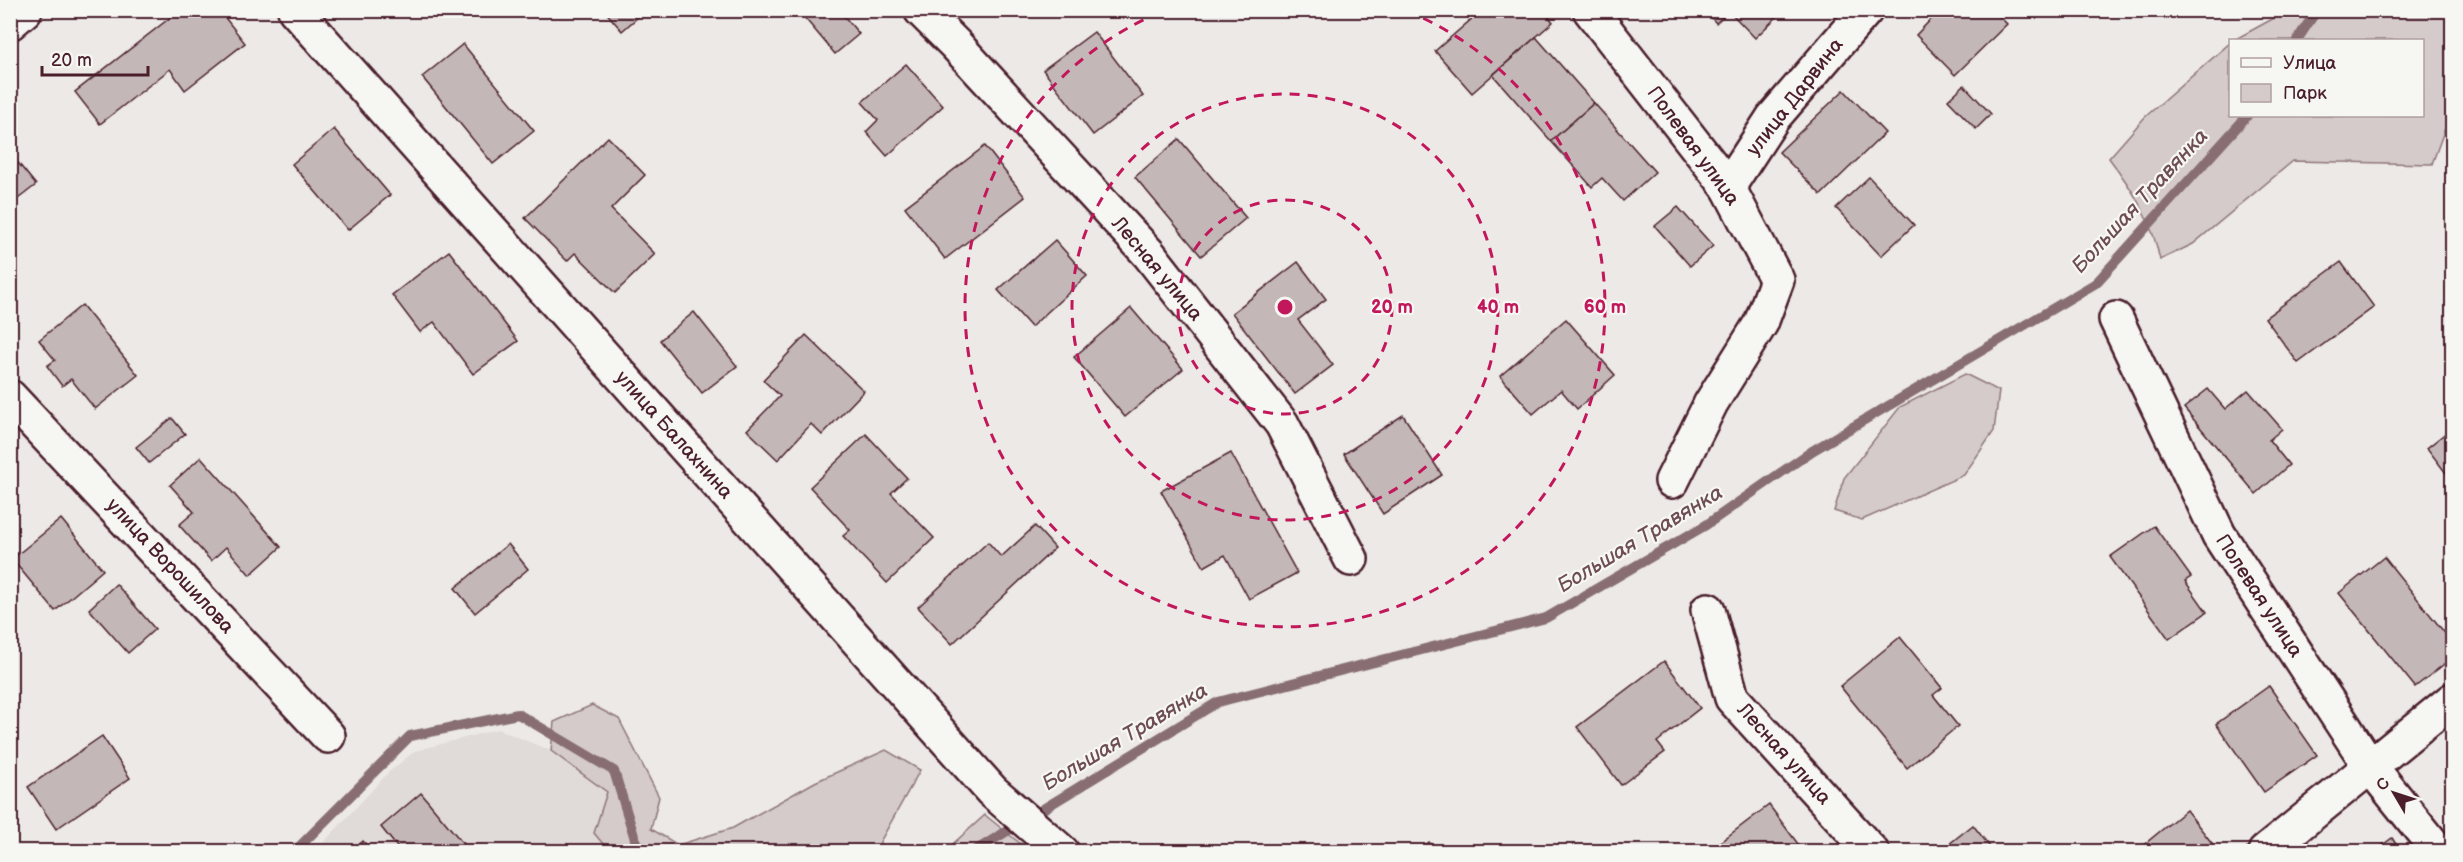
<svg xmlns="http://www.w3.org/2000/svg" width="2463" height="862" viewBox="0 0 2463 862" font-family="'Balsamiq Sans',sans-serif">
	<style>
		.built { fill: #e0dad8 }
		.green { fill: #d4cbca; stroke: #8f757a; stroke-width: 1.5 }
		.lines { fill: none; stroke-linecap: round; stroke-linejoin: round }
		.stream { stroke: #886e73; stroke-width: 10 }
		.building { fill: #c4b7b7; stroke: #4a1f2b; stroke-width: 1.5 }
		.minor-casing { stroke: #4a1f2b; stroke-width: 38 }
		.tertiary-casing { stroke: #4a1f2b; stroke-width: 38 }
		.minor { stroke: #f6f6f2; stroke-width: 33 }
		.tertiary { stroke: #f6f6f2; stroke-width: 33 }
		.ring { fill: none; stroke: #c2185b; stroke-width: 3; stroke-dasharray: 10 8 }
		.labels { text-anchor: middle; dominant-baseline: central; stroke-width: 4.5; stroke-linejoin: round; paint-order: stroke }
		.street-label { font-size: 20px; fill: #4a1f2b; stroke: #f6f6f2 }
		.water-label { font-size: 21px; font-style: italic; fill: #6e4d55; stroke: #f6f6f2 }
		.centre { fill: #c2185b; stroke: #f6f6f2; stroke-width: 3 }
		.ring-label { font-size: 18px; text-anchor: middle; font-weight: bold; fill: #c2185b; stroke: #f6f6f2; stroke-width: 4.5; stroke-linejoin: round; paint-order: stroke }
	</style>
	<rect width="100%" height="100%" fill="#ece9e6"/>
	<filter id="ink" filterUnits="userSpaceOnUse"><feTurbulence type="fractalNoise" baseFrequency=".0167" numOctaves="2"/><feDisplacementMap in="SourceGraphic" scale="12" xChannelSelector="R" yChannelSelector="G"/><feConvolveMatrix kernelMatrix="1 2 1 2 8 2 1 2 1" color-interpolation-filters="sRGB"/></filter>
	<g filter="url(#ink)">
		<path class="built" d="M498,729L551,751L607,792L595,833L609,851L315,852L388,773L415,751Z"/>
		<g class="green">
			<path d="M2287,11H2452V109L2432,164L2293,161L2193,244L2160,260C2152,220 2133,190 2109,158L2145,117L2230,43V116H2422V40H2234Z"/>
			<path d="M1965,374L1999,391L1994,431L1964,475L1862,520L1834,511L1844,478L1900,407Z"/>
			<path d="M592,705L619,719L659,797L651,829L678,845L733,828L815,782L886,750L920,770L880,842L881,851H609L594,833L607,792L551,751L554,722Z"/>
			<path d="M985,815L1027,849L1030,851H945Z"/>
		</g>
		<g class="lines">
			<g class="stream">
				<path d="M2297,40L2317,10"/>
				<path d="M294,852L410,736L518,714L614,771L639,852"/>
				<path d="M973,852L1218,702L1546,618L1706,525L1812,451L2096,283L2247,116"/>
			</g>
		</g>
		<g class="building">
			<path d="M180,10H219L245,43L185,90L170,69L100,124L75,92Z"/>
			<path d="M604,10H646L622,31Z"/>
			<path d="M798,10H839L859,34L835,54Z"/>
			<path d="M1482,10H1543L1553,22L1472,93L1435,51Z"/>
			<path d="M1704,10H1778L1781,13L1755,38L1729,11L1716,23Z"/>
			<path d="M1940,10H1993L2007,24L1955,75L1916,35Z"/>
			<path d="M1094,32L1143,96L1093,135L1043,70Z"/>
			<path d="M1536,37L1594,103L1551,141L1493,75Z"/>
			<path d="M463,44L534,131L493,164L422,77Z"/>
			<path d="M906,64L943,106L887,156L866,132L878,120L862,102Z"/>
			<path d="M1964,85L1991,114L1976,129L1948,100Z"/>
			<path d="M1844,90L1885,133L1821,195L1779,152Z"/>
			<path d="M1594,103L1655,172L1623,201L1602,178L1592,187L1551,141Z"/>
			<path d="M334,129L390,195L348,230L292,164Z"/>
			<path d="M608,137L645,175L611,209L655,254L615,293L575,253L567,261L525,218Z"/>
			<path d="M1179,139L1246,218L1201,256L1135,177Z"/>
			<path d="M985,146L1025,197L945,259L905,207Z"/>
			<path d="M10,153L36,185L10,205Z"/>
			<path d="M1869,177L1914,225L1881,256L1836,208Z"/>
			<path d="M1678,207L1713,246L1690,266L1655,226Z"/>
			<path d="M1055,240L1087,276L1031,327L998,290Z"/>
			<path d="M449,251L518,341L473,374L434,322L420,332L392,295Z"/>
			<path d="M1298,262L1326,299L1298,320L1333,365L1295,394L1232,313Z"/>
			<path d="M2341,262L2374,307L2298,363L2265,318Z"/>
			<path d="M82,305L138,375L95,409L71,379L62,386L47,366L55,360L39,340Z"/>
			<path d="M1131,308L1183,369L1125,417L1074,357Z"/>
			<path d="M694,312L737,366L702,393L660,340Z"/>
			<path d="M1566,319L1615,375L1577,409L1561,390L1533,414L1500,376Z"/>
			<path d="M806,335L864,391L822,435L811,424L778,460L747,430L780,396L763,380Z"/>
			<path d="M2208,389L2225,409L2248,390L2282,429L2269,440L2289,465L2256,494L2184,408Z"/>
			<path d="M1403,415L1442,475L1383,514L1344,454Z"/>
			<path d="M172,418L185,434L149,463L136,447Z"/>
			<path d="M2452,428V481L2427,448Z"/>
			<path d="M866,434L907,478L891,493L934,538L887,583L843,536L850,530L810,487Z"/>
			<path d="M1231,453L1297,573L1249,599L1225,555L1204,567L1161,491Z"/>
			<path d="M201,457L281,547L250,575L226,547L211,561L179,525L194,512L170,485Z"/>
			<path d="M61,519L103,570L55,611L12,559Z"/>
			<path d="M1035,526L1055,548L952,644L918,607L988,542L1001,557Z"/>
			<path d="M2154,526L2191,577L2185,581L2207,612L2169,639L2110,557Z"/>
			<path d="M508,544L528,569L475,613L455,588Z"/>
			<path d="M2384,557L2452,642V658L2415,687L2339,593Z"/>
			<path d="M116,584L155,629L128,653L89,609Z"/>
			<path d="M1900,637L1942,688L1933,695L1958,726L1907,768L1840,686Z"/>
			<path d="M1664,661L1700,708L1657,742L1665,752L1621,785L1577,727Z"/>
			<path d="M2269,686L2317,755L2264,792L2216,724Z"/>
			<path d="M102,736L130,778L56,829L28,787Z"/>
			<path d="M421,793L470,852H401L381,827Z"/>
			<path d="M1769,805L1804,852H1707Z"/>
			<path d="M2186,810L2219,852H2135Z"/>
			<path d="M1973,825L1994,852H1939Z"/>
			<path d="M2392,838L2401,852H2373Z"/>
			<path d="M363,841L372,852H351Z"/>
			<path d="M1429,842L1437,852H1416Z"/>
		</g>
		<g class="lines">
			<defs>
				<g id="minor">
					<path d="M295,10L992,791L1062,852"/>
					<path d="M921,10L956,45L1149,254L1282,424L1351,559"/>
					<path d="M1590,10L1728,187L1777,280L1761,323L1711,403L1672,481"/>
					<path d="M10,23L25,10"/>
					<path d="M1728,187L1773,118L1866,10"/>
					<path d="M2116,319L2219,535L2370,766L2439,852"/>
					<path d="M10,397L328,736"/>
					<path d="M1708,610L1732,698L1872,852"/>
				</g>
				<path id="tertiary" d="M2265,852L2452,700"/>
			</defs>
			<use href="#minor" class="minor-casing"/>
			<use href="#tertiary" class="tertiary-casing"/>
			<use href="#minor" class="minor"/>
			<use href="#tertiary" class="tertiary"/>
		</g>
	</g>
	<g class="ring">
		<circle cx="1285" cy="307" r="107"/>
		<circle cx="1285" cy="307" r="213"/>
		<path d="M1407 11A320 320 0 1 1 1163 11"/>
	</g>
	<g class="labels">
		<g class="street-label">
			<text transform="translate(1795 97) rotate(-52)">улица Дарвина</text>
			<text transform="translate(1693 146) rotate(54)">Полевая улица</text>
			<text transform="translate(1157 269) rotate(50)">Лесная улица</text>
			<text transform="translate(674 435) rotate(48)">улица Балахнина</text>
			<text transform="translate(170 566) rotate(47)">улица Ворошилова</text>
			<text transform="translate(2259 596) rotate(57)">Полевая улица</text>
			<text transform="translate(1784 754) rotate(48)">Лесная улица</text>
		</g>
		<g class="water-label">
			<text transform="translate(2140 201) rotate(-47)">Большая Травянка</text>
			<text transform="translate(1640 539) rotate(-31)">Большая Травянка</text>
			<text transform="translate(1125 737) rotate(-31)">Большая Травянка</text>
		</g>
	</g>
	<circle cx="1285" cy="307" r="9" class="centre"/>
	<g class="ring-label">
		<text x="1392" y="313">20 m</text>
		<text x="1498" y="313">40 m</text>
		<text x="1605" y="313">60 m</text>
	</g>
	<rect width="2463" height="862" fill="none" stroke="#f6f6f2" stroke-width="36"/>
	<rect x="18" y="18" width="2427" height="826" fill="none" stroke="#4a1f2b" stroke-width="2" filter="url(#ink)"/>
	<rect x="2229" y="39" width="195" height="78" fill="#f6f6f2" stroke="#b1a0a2" stroke-width="1.5"/>
	<rect x="2241" y="58" width="30" height="9" fill="#f6f6f2" stroke="#b1a0a2" stroke-width="1.5"/>
	<text x="2283" y="69" font-size="18" fill="#4a1f2b">Улица</text>
	<rect x="2241" y="84" width="30" height="18" fill="#d4cbca" stroke="#b1a0a2" stroke-width="1.5"/>
	<text x="2283" y="99" font-size="18" fill="#4a1f2b">Парк</text>
	<g transform="translate(2394 793) rotate(309)" stroke="#f6f6f2" stroke-width="4.5" paint-order="stroke">
	<path d="M0-4.5L10 22L0 15L-10 22Z" fill="#4a1f2b"/>
	<text y="-9" font-size="16" font-weight="bold" text-anchor="middle" fill="#4a1f2b">С</text>
	</g>
	<path d="M42 66v9h106v-9" fill="none" stroke="#4a1f2b" stroke-width="3"/>
	<text x="51" y="66" font-size="18" fill="#4a1f2b" stroke="#f6f6f2" stroke-width="4.5" paint-order="stroke">20 m</text>
</svg>
